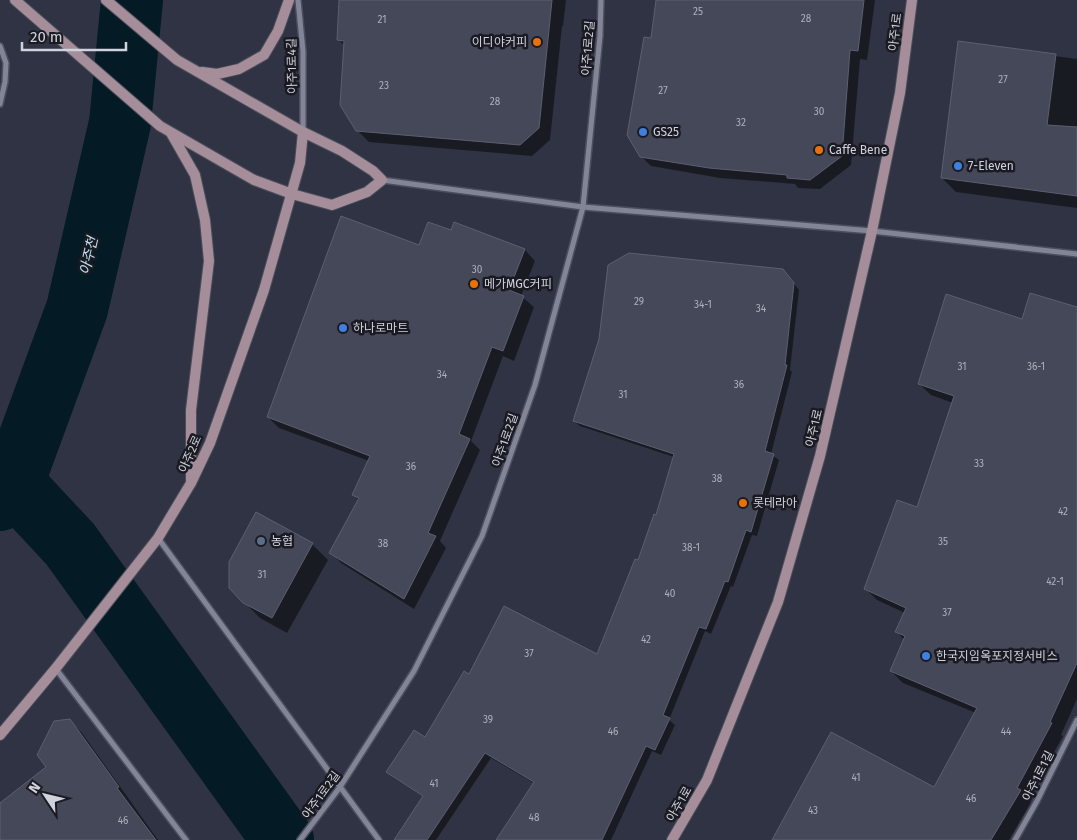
<svg xmlns="http://www.w3.org/2000/svg" width="1077" height="840" viewBox="0 0 1077 840" font-family="'Fira Sans','Noto Sans KR',sans-serif">
	<style>
		.shadow { fill: #0007 }
		.lines { fill: none; stroke-linecap: round; stroke-linejoin: round }
		.river { stroke: #041a25; stroke-width: 62 }
		.building { fill: #454859; stroke: #5c5f71 }
		.street-casing { stroke: #4c4e5b; stroke-width: 8 }
		.secondary-casing { stroke: #4c4e5b; stroke-width: 12 }
		.street { stroke: #828598; stroke-width: 5 }
		.secondary { stroke: #a58e9a; stroke-width: 10 }
		.food-dot { fill: #e8710a; stroke: #1a1b22; stroke-width: 2 }
		.shop-dot { fill: #3f7fe0; stroke: #1a1b22; stroke-width: 2 }
		.service-dot { fill: #5c6f8a; stroke: #1a1b22; stroke-width: 2 }
		.labels { text-anchor: middle; dominant-baseline: central; stroke-width: 5; stroke-linejoin: round; paint-order: stroke }
		.number-label { font-size: 10px; fill: #adb0bc }
		.street-label { font-size: 12px; fill: #d0d2dd; stroke: #1a1b22 }
		.poi-label { font-size: 12px; fill: #d0d2dd; stroke: #1a1b22; text-anchor: start }
		.water-label { font-size: 14px; font-style: italic; fill: #bfe3f8; stroke: #1a1b22 }
	</style>
	<rect width="100%" height="100%" fill="#303343"/>
	<g class="shadow">
		<path d="M340,0H566L563,26H562L550,140L532,156L369,142L357,130L345,46L338,39Z"/>
		<path d="M657,0H875L867,60L860,59L851,165L820,189L798,188L795,184L720,178L651,166L641,156Z"/>
		<path d="M959,43L1077,59V208L956,192L942,178Z"/>
		<path d="M455,224L525,250L535,261L521,296L534,307L514,361L503,356L471,441L480,450L440,541L446,548L414,609L341,563L331,552L359,500L354,495L369,461L279,428L268,417L420,246L452,232Z"/>
		<path d="M789,277L799,290L790,370L792,372L771,454L779,460L757,536L752,535L733,587L731,586L711,634L705,631L669,720L675,725L661,755L652,751L611,840H498L534,783L491,758L436,840H411L424,797L393,777L388,772L426,739L470,676L598,655L657,516L674,457L580,426L574,421Z"/>
		<path d="M1077,308V699L1061,735L1063,736L1028,799L1031,802L1009,840H773L934,788L976,713L903,683L891,671L904,640L897,632L905,613L877,600L865,588L918,509L953,403L931,395L919,384L1023,321Z"/>
		<path d="M312,544L328,560L287,633L260,618L244,602Z"/>
		<path d="M69,720L82,733L158,840H0V804L48,767Z"/>
	</g>
	<g class="lines">
		<g class="river">
			<path d="M13,483L70,544L283,840"/>
			<path d="M0,500L13,483L77,309L120,123L132,0"/>
		</g>
	</g>
	<g class="building">
		<path d="M339,0H552L539,128L520,145L356,131L340,105L344,41L337,40Z"/>
		<path d="M656,0H864L858,51L850,50L842,156L810,180L787,178V175L709,168L640,157L627,135L644,37L651,38Z"/>
		<path d="M958,41L1056,54L1047,125L1077,127V196L941,178Z"/>
		<path d="M341,216L419,245L428,222L451,230L454,222L525,249L509,290L524,296L503,351L492,347L459,434L470,439L428,533L436,536L404,599L329,553L359,498L352,495L370,456L267,417Z"/>
		<path d="M629,253L783,269L794,283L785,365H787L765,451L774,454L751,532L746,530L728,582L725,581L706,629L699,627L663,715L670,718L655,750L646,746L602,840H496L534,782L485,753L427,840H394L423,796L386,772L414,730L425,737L464,671L469,674L504,606L597,654L635,559L638,560L654,514L656,515L674,454L573,421L599,339L608,265Z"/>
		<path d="M1030,293L1077,307V663L1050,722L1052,723L1017,788L1021,790L991,840H772L831,732L934,787L977,708L890,671L905,636L895,632L906,608L864,589L897,500L917,507L954,396L918,384L946,294L1022,319Z"/>
		<path d="M256,512L313,543L272,618L243,603L229,588V562Z"/>
		<path d="M70,719L119,787L117,788L156,840H0V803L46,767L37,755L54,721Z"/>
	</g>
	<g class="lines">
		<defs>
			<g id="street">
				<path d="M298,0L303,51V132"/>
				<path d="M0,46L6,63L5,82L0,104"/>
				<path d="M382,180L583,207L872,231L1077,254"/>
				<path d="M158,538L379,840"/>
				<path d="M56,669L186,840"/>
				<path d="M300,840L340,787L414,671L482,536L535,385L583,207L600,36L601,0"/>
				<path d="M1015,840L1037,801L1077,720"/>
			</g>
			<g id="secondary">
				<path d="M15,0L160,126L254,180L292,194L332,205L367,192L382,180L373,171L342,151L303,132L177,60L106,0"/>
				<path d="M202,72L217,74L239,69L264,55L278,31L289,0"/>
				<path d="M171,133L195,175L205,220L209,261L191,410V480"/>
				<path d="M0,735L56,668L158,538L191,483L210,443L264,290L300,163L303,132"/>
				<path d="M672,840L707,780L778,602L820,456L872,231L900,93L912,0"/>
			</g>
		</defs>
		<use href="#street" class="street-casing"/>
		<use href="#secondary" class="secondary-casing"/>
		<use href="#street" class="street"/>
		<use href="#secondary" class="secondary"/>
	</g>
	<g class="food-dot">
		<circle cx="537" cy="42" r="5"/>
		<circle cx="819" cy="150" r="5"/>
		<circle cx="474" cy="284" r="5"/>
		<circle cx="743" cy="503" r="5"/>
	</g>
	<g class="shop-dot">
		<circle cx="643" cy="132" r="5"/>
		<circle cx="958" cy="166" r="5"/>
		<circle cx="343" cy="328" r="5"/>
		<circle cx="926" cy="656" r="5"/>
	</g>
	<circle class="service-dot" cx="261" cy="541" r="5"/>
	<g class="labels">
		<g class="number-label">
			<text x="698" y="12">25</text>
			<text x="806" y="19">28</text>
			<text x="382" y="20">21</text>
			<text x="1003" y="80">27</text>
			<text x="384" y="86">23</text>
			<text x="663" y="91">27</text>
			<text x="495" y="102">28</text>
			<text x="819" y="112">30</text>
			<text x="741" y="123">32</text>
			<text x="477" y="270">30</text>
			<text x="639" y="302">29</text>
			<text x="703" y="305">34-1</text>
			<text x="761" y="309">34</text>
			<text x="962" y="367">31</text>
			<text x="1036" y="367">36-1</text>
			<text x="442" y="375">34</text>
			<text x="739" y="385">36</text>
			<text x="623" y="395">31</text>
			<text x="979" y="464">33</text>
			<text x="411" y="467">36</text>
			<text x="717" y="479">38</text>
			<text x="1063" y="512">42</text>
			<text x="943" y="542">35</text>
			<text x="383" y="544">38</text>
			<text x="691" y="548">38-1</text>
			<text x="262" y="575">31</text>
			<text x="1055" y="582">42-1</text>
			<text x="670" y="594">40</text>
			<text x="947" y="613">37</text>
			<text x="646" y="640">42</text>
			<text x="529" y="654">37</text>
			<text x="488" y="720">39</text>
			<text x="613" y="732">46</text>
			<text x="1006" y="732">44</text>
			<text x="856" y="778">41</text>
			<text x="434" y="784">41</text>
			<text x="971" y="799">46</text>
			<text x="813" y="811">43</text>
			<text x="534" y="818">48</text>
			<text x="123" y="821">46</text>
		</g>
		<g class="street-label">
			<text transform="translate(895 32) rotate(-83)">아주1로</text>
			<text transform="translate(588 48) rotate(-86)">아주1로2길</text>
			<text transform="translate(292 66) rotate(-91)">아주1로4길</text>
			<text transform="translate(814 428) rotate(-77)">아주1로</text>
			<text transform="translate(505 440) rotate(-71)">아주1로2길</text>
			<text transform="translate(190 454) rotate(-66)">아주2로</text>
			<text transform="translate(1038 776) rotate(-63)">아주1로1길</text>
			<text transform="translate(321 795) rotate(-54)">아주1로2길</text>
			<text transform="translate(679 804) rotate(-60)">아주1로</text>
		</g>
		<g class="poi-label">
			<text x="527" y="42" text-anchor="end">이디야커피</text>
			<text x="653" y="132">GS25</text>
			<text x="829" y="150">Caffe Bene</text>
			<text x="968" y="166">7-Eleven</text>
			<text x="484" y="284">메가MGC커피</text>
			<text x="353" y="328">하나로마트</text>
			<text x="753" y="503">롯테라아</text>
			<text x="271" y="541">농협</text>
			<text x="936" y="656">한국지임옥포지정서비스</text>
		</g>
		<g class="water-label">
			<text transform="translate(89 256) rotate(-77)">아주천</text>
		</g>
	</g>
	<g transform="translate(45 795) rotate(305)" stroke="#1a1b22" stroke-width="4" paint-order="stroke">
	<path d="M0-4L9 19L0 12L-9 19Z" fill="#d0d2dd"/>
	<text y="-8" font-size="14" font-weight="bold" text-anchor="middle" fill="#d0d2dd">N</text>
	</g>
	<path d="M22 42v8h104v-8" fill="none" stroke="#d0d2dd" stroke-width="2.5"/>
	<text x="30" y="42" font-size="15" fill="#d0d2dd" stroke="#1a1b22" stroke-width="4" paint-order="stroke">20 m</text>
</svg>
